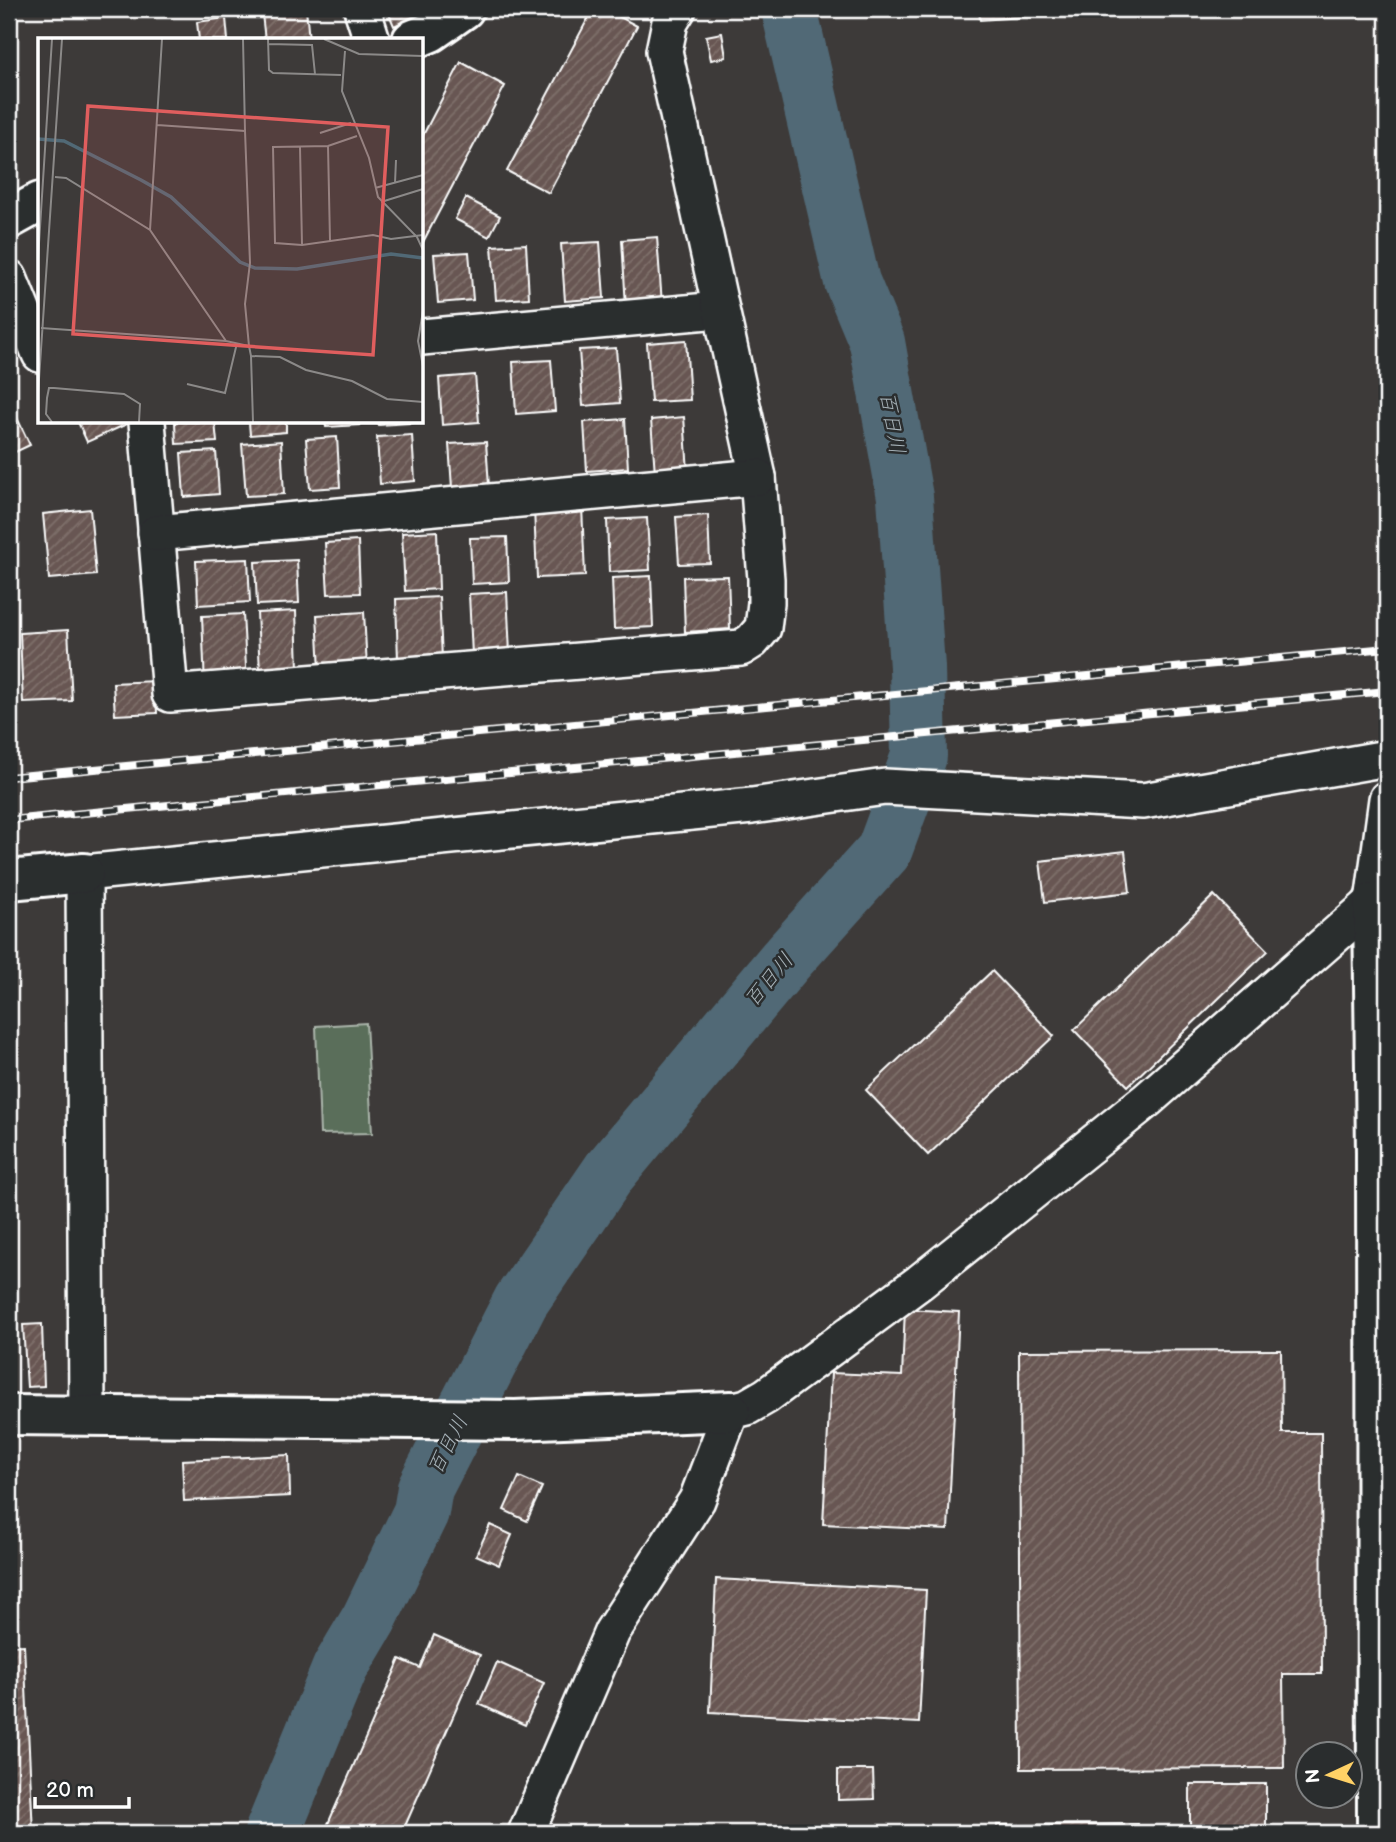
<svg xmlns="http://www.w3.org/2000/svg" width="1396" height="1842" viewBox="0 0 1396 1842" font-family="'Balsamiq Sans','Klee One',sans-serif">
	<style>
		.pitch { fill: #5a6e5a; stroke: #acb6ac; stroke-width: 2 }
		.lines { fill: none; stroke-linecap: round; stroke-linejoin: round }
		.river { stroke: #516976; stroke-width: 56 }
		.building { fill: url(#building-hatch); stroke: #fff; stroke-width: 2 }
		.street-casing { stroke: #fff; stroke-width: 40 }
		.secondary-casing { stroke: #fff; stroke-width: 44 }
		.street { stroke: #2a2d2e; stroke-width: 35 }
		.secondary { stroke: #2a2d2e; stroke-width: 38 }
		.rail-casing { stroke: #fff; stroke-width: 8 }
		.rail { stroke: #2a2d2e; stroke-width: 5; stroke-dasharray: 16; stroke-linecap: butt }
		.labels { text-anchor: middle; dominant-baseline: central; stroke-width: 5; stroke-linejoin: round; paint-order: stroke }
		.water-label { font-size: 21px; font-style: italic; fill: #a8b4ba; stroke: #2a2d2e }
		.inset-river { fill: none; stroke: #516976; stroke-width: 3.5 }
		.inset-road { fill: none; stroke: #8b8988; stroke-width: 2 }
		.view { fill: #e05e5e; fill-opacity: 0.15; stroke: #e05e5e; stroke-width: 3.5 }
		.inset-edge { fill: none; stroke: #fff; stroke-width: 3.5 }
	</style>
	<defs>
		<pattern id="building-hatch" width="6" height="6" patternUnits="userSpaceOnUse" patternTransform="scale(1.75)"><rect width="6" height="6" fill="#685752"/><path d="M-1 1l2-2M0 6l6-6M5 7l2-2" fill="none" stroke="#7f706c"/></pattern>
	</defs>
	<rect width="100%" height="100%" fill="#3d3a39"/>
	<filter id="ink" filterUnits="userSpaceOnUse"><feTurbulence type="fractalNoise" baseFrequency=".0143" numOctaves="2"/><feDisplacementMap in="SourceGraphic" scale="14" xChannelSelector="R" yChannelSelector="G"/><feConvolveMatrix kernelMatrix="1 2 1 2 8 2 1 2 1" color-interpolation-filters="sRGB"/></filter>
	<g filter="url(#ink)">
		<path class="pitch" d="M366,1023L372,1133L320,1134L316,1026Z"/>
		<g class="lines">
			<path class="river" d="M272,1833L340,1668L369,1619L421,1512L425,1488L521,1301L610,1171L785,961L884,851L919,756L917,667L905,497L877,342L852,282L789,9"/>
		</g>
		<g class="building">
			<path d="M306,9L309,40H265L262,14Z"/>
			<path d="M387,9H427L428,11L394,26Z"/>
			<path d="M593,9H605L637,26L549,193L507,171Z"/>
			<path d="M979,9H1103V11L980,20Z"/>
			<path d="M226,18L228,40H199L197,22Z"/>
			<path d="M722,33L726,57L711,60L706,36Z"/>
			<path d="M461,62L505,86L422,244V137Z"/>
			<path d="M466,198L500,216L489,237L455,219Z"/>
			<path d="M657,237L662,304L626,307L622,240Z"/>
			<path d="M600,242L604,298L565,301L561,244Z"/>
			<path d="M526,244L529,298L496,300L492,246Z"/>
			<path d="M469,252L473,300L438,303L434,254Z"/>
			<path d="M686,340L690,400L651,402L647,343Z"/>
			<path d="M616,348L620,403L583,406L579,350Z"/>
			<path d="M551,360L555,411L516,414L513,362Z"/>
			<path d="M475,375L479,422L442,425L439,378Z"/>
			<path d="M9,401L30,445L9,455Z"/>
			<path d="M684,417L688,471L655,473L651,420Z"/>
			<path d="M625,419L628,468L587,471L584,422Z"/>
			<path d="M78,422H126L127,424L87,442Z"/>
			<path d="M175,422H215L217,442L176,444Z"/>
			<path d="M249,422H286V432L250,435Z"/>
			<path d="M325,422H360V425L326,427Z"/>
			<path d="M378,422H411L412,423L379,425Z"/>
			<path d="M412,435L415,481L380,484L377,437Z"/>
			<path d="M337,437L340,487L310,489L306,439Z"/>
			<path d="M281,441L284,494L246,496L242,444Z"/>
			<path d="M486,442L489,486L452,488L449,444Z"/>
			<path d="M216,451L219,494L184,497L181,453Z"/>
			<path d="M582,506L585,576L537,578L534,508Z"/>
			<path d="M90,509L96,575L49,579L43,514Z"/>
			<path d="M708,515L710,563L679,564L676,517Z"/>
			<path d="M647,518L650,570L609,572L607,520Z"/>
			<path d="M437,531L439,589L405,591L402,533Z"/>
			<path d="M507,537L509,582L472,584L470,538Z"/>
			<path d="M358,541L360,593L328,594L325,543Z"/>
			<path d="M248,559L250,602L198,605L196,561Z"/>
			<path d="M297,560L299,603L257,605L255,562Z"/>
			<path d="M651,576L653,627L614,629L612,578Z"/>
			<path d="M728,576L730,629L685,632L683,577Z"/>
			<path d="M507,592L510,653L472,655L469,594Z"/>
			<path d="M439,597L442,658L398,660L396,599Z"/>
			<path d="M296,611L298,669L260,671L257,613Z"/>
			<path d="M364,612L367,668L320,670L317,615Z"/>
			<path d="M243,614L247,684L205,686L202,616Z"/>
			<path d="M68,630L72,701L23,703L20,633Z"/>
			<path d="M155,681L157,713L115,715L113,683Z"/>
			<path d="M1125,851L1130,892L1045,902L1040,861Z"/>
			<path d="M1214,895L1268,951L1128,1086L1074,1030Z"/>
			<path d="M992,971L1054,1036L928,1155L866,1090Z"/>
			<path d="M905,1309L959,1312L948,1530L823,1524L831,1373L902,1376Z"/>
			<path d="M42,1324L44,1386L27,1387L23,1325Z"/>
			<path d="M1281,1350L1282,1433H1321L1322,1674H1283L1284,1768L1021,1769L1019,1351Z"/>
			<path d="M289,1455L290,1496L184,1501L182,1460Z"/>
			<path d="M519,1477L542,1487L527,1521L504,1510Z"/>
			<path d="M490,1525L512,1535L499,1565L476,1555Z"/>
			<path d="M716,1579L926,1590L919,1723L710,1712Z"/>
			<path d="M434,1635L480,1655L402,1833H324L400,1659L420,1668Z"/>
			<path d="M24,1645L33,1833H9V1646Z"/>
			<path d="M497,1662L544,1683L525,1725L479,1704Z"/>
			<path d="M838,1770H873L874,1799L838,1800Z"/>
			<rect x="1190" y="1784" width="76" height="49"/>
			<path d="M1138,1824V1833H997V1825Z"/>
		</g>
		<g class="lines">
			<defs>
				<g id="street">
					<path d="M362,9L372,40"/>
					<path d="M9,278L40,354"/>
					<path d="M422,337L719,310"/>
					<path d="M147,422L170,694L741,648L752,641L763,628L766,603V579L758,477L664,51L670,22L678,9"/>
					<path d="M156,533L758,477"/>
					<path d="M87,1415L84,873L752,806L885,787L1143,801L1387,758"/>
					<path d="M526,1833L612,1632L697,1500L731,1411L747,1407L766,1396L920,1282L1147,1100L1373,902L1387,799"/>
				</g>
				<g id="secondary">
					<path d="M412,40L431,32L464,9"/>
					<path d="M9,219L40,202"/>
					<path d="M9,880L84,873"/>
					<path d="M1373,902L1376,1153L1377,1833"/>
					<path d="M9,1415L515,1420L731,1411"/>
				</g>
			</defs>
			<use href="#street" class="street-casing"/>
			<use href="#secondary" class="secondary-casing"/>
			<use href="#street" class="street"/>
			<use href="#secondary" class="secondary"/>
			<defs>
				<g id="rail">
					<path d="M9,777L1387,648"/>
					<path d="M9,820L1387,691"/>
				</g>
			</defs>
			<use href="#rail" class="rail-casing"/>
			<use href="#rail" class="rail"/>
		</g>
	</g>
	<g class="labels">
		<g class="water-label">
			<text transform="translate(892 423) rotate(80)">百日川</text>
			<text transform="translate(769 980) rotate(-50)">百日川</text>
			<text transform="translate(448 1445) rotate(-63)">百日川</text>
		</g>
	</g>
	<g transform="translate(38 38)">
		<rect width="385" height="385" fill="#3d3a39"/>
		<path class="inset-river" d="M0,101L26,103L103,142L133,159L202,224L217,230L259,231L353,216L385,220"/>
		<path class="inset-road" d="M205,1L207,93M230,1L231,32L235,35L303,37M286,1L321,16L385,18M230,6L274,7L277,36M307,13L304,53L331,120L340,159L379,199L385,212M119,87L207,93L212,225L207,266L211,308M282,95L313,85M319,98L290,108L235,109L237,205L264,207L335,197L353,201L385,197M290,108L292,203M262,109L264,207M17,139L28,140L112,192L188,303M357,145L358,122M337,150L385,137M343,164L385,151M112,192L124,1M0,221L14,1M385,273L380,303L385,328M3,290L188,303L211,308L213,318L242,319L268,332L314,343L349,361L385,364M213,318L215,384M149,346L187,355L199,305M0,356L24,1M14,384L8,376L9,360L11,350H16L86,356L102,366L101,384"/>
		<path class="view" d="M50,68L350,89L335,317L35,296Z"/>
		<rect width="385" height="385" class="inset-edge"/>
	</g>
	<rect width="1396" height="1842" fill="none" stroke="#2a2d2e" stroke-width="35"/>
	<rect x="18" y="18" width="1361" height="1807" fill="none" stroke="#fff" stroke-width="2.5" filter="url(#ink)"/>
	<g transform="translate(1329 1775) rotate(266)"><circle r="33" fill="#2a2d2e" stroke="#7f8182" stroke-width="2"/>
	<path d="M0-5L12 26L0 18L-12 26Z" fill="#ffd166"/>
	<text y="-10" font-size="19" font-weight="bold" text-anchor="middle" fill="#ffffff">N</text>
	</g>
	<path d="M35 1797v10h94v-10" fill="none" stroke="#ffffff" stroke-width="3.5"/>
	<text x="46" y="1797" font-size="21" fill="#ffffff" stroke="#2a2d2e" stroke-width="5" paint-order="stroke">20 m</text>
</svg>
